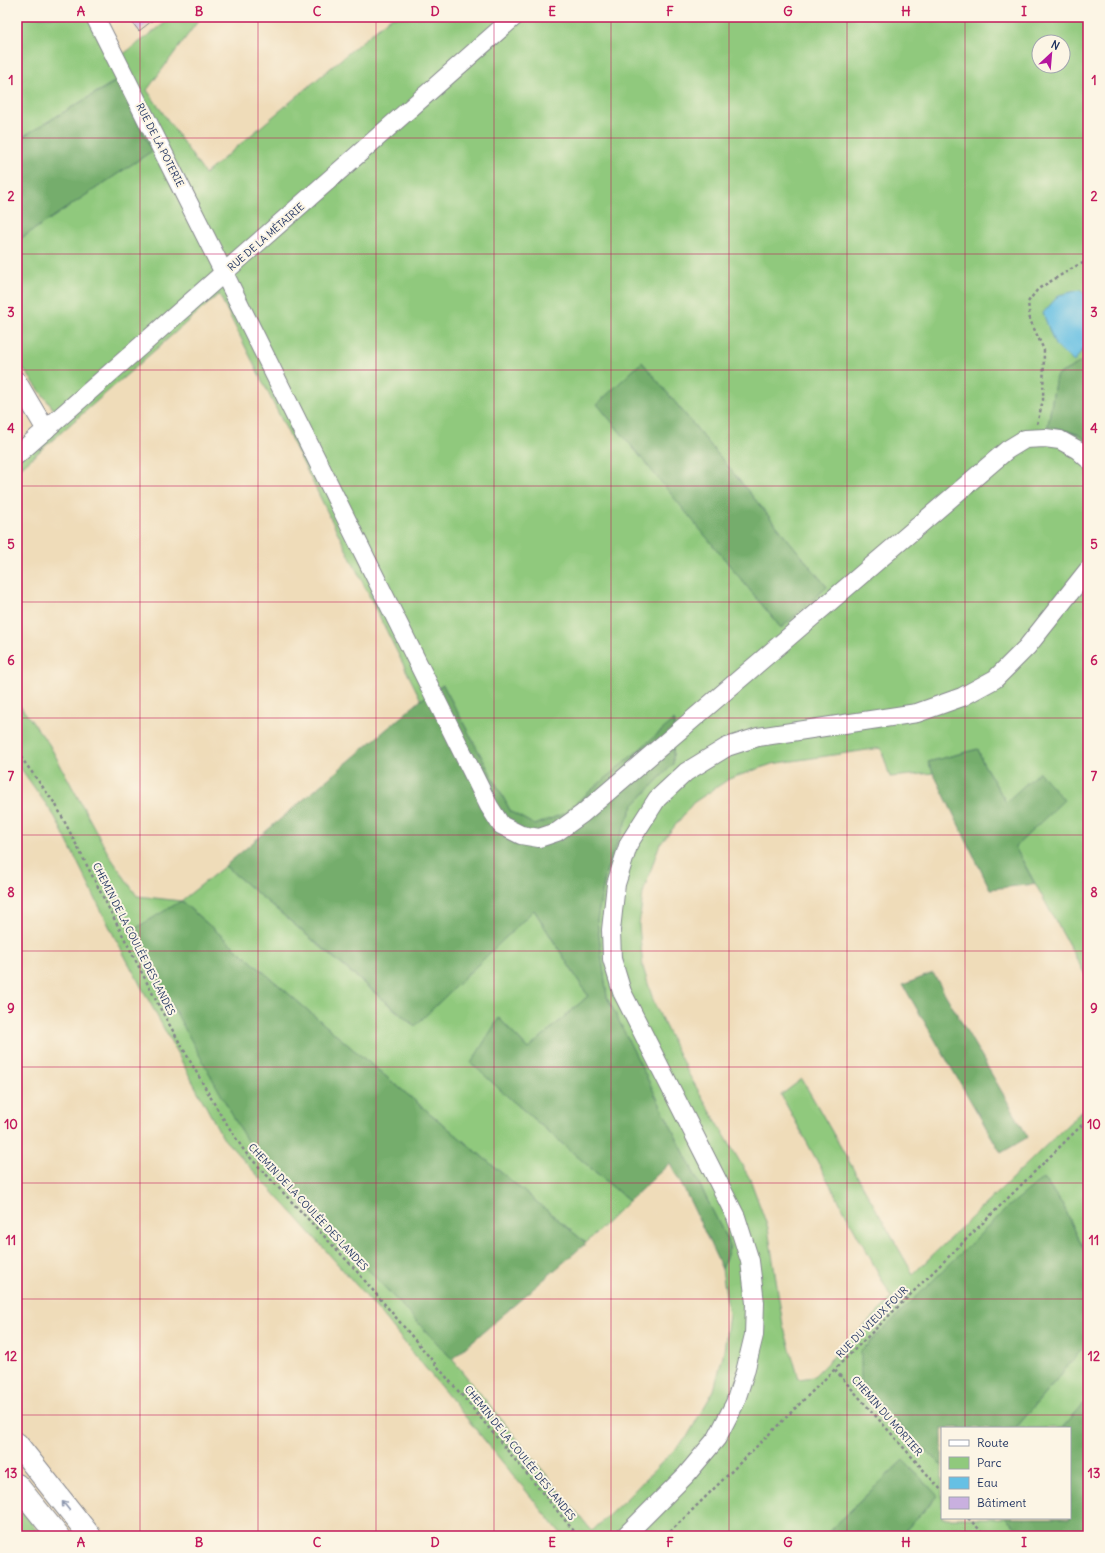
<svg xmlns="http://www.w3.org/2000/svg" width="1105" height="1553" viewBox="0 0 1105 1553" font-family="Delius,sans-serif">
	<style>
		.green { fill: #90c97d; stroke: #567c6e; fill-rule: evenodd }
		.forest { fill: #74ad6c; stroke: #486e65 }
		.water { fill: #66c0e4; stroke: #4078a1 }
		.building { fill: #c9b0df }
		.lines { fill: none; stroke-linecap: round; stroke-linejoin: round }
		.minor-casing { stroke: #85868c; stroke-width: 20 }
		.highway-casing { stroke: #85868c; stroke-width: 24 }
		.path { stroke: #85868c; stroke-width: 2.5; stroke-dasharray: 3 3; stroke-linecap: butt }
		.minor { stroke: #fff; stroke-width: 18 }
		.highway { stroke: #fff; stroke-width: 22 }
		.oneway { stroke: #8d97ae }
		.grid { fill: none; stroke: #c2185b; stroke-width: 1; stroke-opacity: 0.55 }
		.labels { text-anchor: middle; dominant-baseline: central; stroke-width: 4; stroke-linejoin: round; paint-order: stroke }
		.street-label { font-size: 10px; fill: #1b2f5e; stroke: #fcf5e5 }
		.neatline { fill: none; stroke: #c2185b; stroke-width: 1.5 }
		.grid-label { font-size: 13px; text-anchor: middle; font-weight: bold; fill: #c2185b }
	</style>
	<rect width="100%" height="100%" fill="#fcf5e5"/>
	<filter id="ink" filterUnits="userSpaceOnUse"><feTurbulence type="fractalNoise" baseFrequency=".025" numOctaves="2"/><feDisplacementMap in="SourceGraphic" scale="8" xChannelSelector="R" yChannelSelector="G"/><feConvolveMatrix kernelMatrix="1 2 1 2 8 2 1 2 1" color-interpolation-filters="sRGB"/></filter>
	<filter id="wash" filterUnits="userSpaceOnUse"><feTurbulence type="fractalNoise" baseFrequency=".012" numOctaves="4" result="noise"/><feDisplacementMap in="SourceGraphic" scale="16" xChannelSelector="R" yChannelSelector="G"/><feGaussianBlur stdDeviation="0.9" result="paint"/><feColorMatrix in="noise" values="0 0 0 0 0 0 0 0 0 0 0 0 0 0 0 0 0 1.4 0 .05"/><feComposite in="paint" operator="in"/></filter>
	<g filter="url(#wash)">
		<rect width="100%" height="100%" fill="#efdcb9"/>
		<g class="green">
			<path d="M17,17H104L110,64L173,17H201L147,90L205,174L391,17H1088V358L1056,376L1048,425L1078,434L1088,441V980L1015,847L1063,800L1006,802L983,763L978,749L928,762L934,773L890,777L881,748L772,764L729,779L693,803L659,846L643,893L639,926L643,967L654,1003L688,1073L750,1179L768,1228L783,1325L799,1379L813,1377L892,1298L781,1095L802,1079L913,1274L1088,1105V1258L1063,1205L1043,1178L861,1381L909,1435L942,1466V1518H1005L1026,1536H900L938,1496L903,1460L824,1536H563L373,1304L297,1218L223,1138L115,938L55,817L17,763V702L49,744L109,855L137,896L181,901L225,866L414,1026L534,910L588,996L528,1049L499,1018L472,1063L507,1096L629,1201L586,1243L354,1050L181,901L247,1140L452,1359L592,1531L627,1498L687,1437L714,1390L724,1351L729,1315L722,1269L730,1246L607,997L597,920L606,872L617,843L633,806L673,764L674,721L563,814L535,825L511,812L443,685L421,700L219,294L17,471V446L57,414L17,360V241L152,151L117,80L17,140ZM1039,42H1063V66H1039ZM642,362L827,587L781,628L598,404Z"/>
			<path d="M1088,1342V1399L1062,1428H1016Z"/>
			<path d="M17,1505L42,1536H17Z"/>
		</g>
		<g class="forest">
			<path d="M118,80L152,151L17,241V140Z"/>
			<path d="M1088,358V441L1078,434L1048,426L1056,376Z"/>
			<path d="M642,362L827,587L781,628L597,404Z"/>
			<path d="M443,685L511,812L535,825L563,814L674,720L673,764L633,806L617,843L606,872L597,920L607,997L730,1246L722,1269L691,1203L670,1163L629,1201L507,1096L471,1063L499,1018L528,1049L588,996L534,910L415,1026L225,866L421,700Z"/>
			<path d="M978,749L983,763L1006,802L1039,772L1064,800L1015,847L1035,884L990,889L928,762Z"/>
			<path d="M181,901L354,1050L586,1243L452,1359L246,1140L131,931Z"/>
			<path d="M933,973L1028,1137L1001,1153L903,985Z"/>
			<path d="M1043,1178L1063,1205L1088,1258V1342L1016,1428H942V1466L909,1435L861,1381V1351L1008,1207Z"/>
			<path d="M1088,1399V1536H1026L1005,1518H1070V1428H1062Z"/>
			<path d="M903,1460L938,1496L900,1536H824Z"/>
		</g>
		<path class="water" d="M1080,290L1088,298V343L1074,362L1055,345L1043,313L1059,295Z"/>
		<g id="blocks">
			<path class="building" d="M128,17H157L139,31Z"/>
		</g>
	</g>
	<g filter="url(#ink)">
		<use href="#blocks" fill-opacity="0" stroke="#85868c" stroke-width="1"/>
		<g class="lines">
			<defs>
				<g id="minor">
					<path d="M95,17L224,273L489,806L501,825L521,835L539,838L557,832L582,814L1007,450L1025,439L1045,438L1060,440L1078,450L1088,459"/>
					<path d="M17,381L46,430"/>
					<path d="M17,455L514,17"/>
					<path d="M625,1536L686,1475L717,1438L735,1403L745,1372L754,1335L755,1303L750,1261L736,1217L622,992L612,959L611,930L616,884L629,843L657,799L686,772L727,747L758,737L917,713L962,697L995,679L1027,647L1088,570"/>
				</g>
				<g id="highway">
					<path d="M17,1444L90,1536"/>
					<path d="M17,1485L58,1536"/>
				</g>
			</defs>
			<use href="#minor" class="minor-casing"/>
			<use href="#highway" class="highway-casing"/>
			<g class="path">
				<path d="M1084,17L1088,34"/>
				<path d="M1037,424L1043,400L1044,350L1030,320L1028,302L1038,289L1076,266L1088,261"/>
				<path d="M17,752L56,805L160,1008L219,1112L245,1152L354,1268L465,1399L578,1536"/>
				<path d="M835,1370L942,1491"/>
				<path d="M968,1518L986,1536"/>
				<path d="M666,1536L1088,1119"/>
			</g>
			<use href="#minor" class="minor"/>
			<use href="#highway" class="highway"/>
		</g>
		<defs><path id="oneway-shaft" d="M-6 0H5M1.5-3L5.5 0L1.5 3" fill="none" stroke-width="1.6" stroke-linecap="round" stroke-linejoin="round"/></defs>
		<use class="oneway" href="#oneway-shaft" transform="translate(66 1506) rotate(-129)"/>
	</g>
	<path class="grid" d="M140,17V1536M258,17V1536M376,17V1536M494,17V1536M611,17V1536M729,17V1536M847,17V1536M965,17V1428M17,138H1088M17,254H1088M17,370H1088M17,486H1088M17,602H1088M17,718H1088M17,835H1088M17,951H1088M17,1067H1088M17,1183H1088M17,1299H1088M17,1415H1088M965,1518V1536"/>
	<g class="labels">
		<g class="street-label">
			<text transform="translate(160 145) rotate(63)">RUE DE LA POTERIE</text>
			<text transform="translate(266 237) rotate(-41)">RUE DE LA MÉTAIRIE</text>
			<text transform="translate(134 939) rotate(63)">CHEMIN DE LA COULÉE DES LANDES</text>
			<text transform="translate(308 1207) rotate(47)">CHEMIN DE LA COULÉE DES LANDES</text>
			<text transform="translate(872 1322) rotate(-45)">RUE DU VIEUX FOUR</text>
			<text transform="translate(887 1416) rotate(49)">CHEMIN DU MORTIER</text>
			<text transform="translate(520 1453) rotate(51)">CHEMIN DE LA COULÉE DES LANDES</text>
		</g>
	</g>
	<rect width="1105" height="1553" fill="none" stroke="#fcf5e5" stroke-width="44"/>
	<rect x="941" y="1427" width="130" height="92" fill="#fcf5e5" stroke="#a2a6af"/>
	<rect x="949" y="1440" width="20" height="6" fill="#ffffff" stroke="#a2a6af"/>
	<text x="977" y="1447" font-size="12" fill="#1b2f5e">Route</text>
	<rect x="949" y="1457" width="20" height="12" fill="#90c97d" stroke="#a2a6af"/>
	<text x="977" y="1467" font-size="12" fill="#1b2f5e">Parc</text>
	<rect x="949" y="1477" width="20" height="12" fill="#66c0e4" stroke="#a2a6af"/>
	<text x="977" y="1487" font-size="12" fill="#1b2f5e">Eau</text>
	<rect x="949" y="1497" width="20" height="12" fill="#c9b0df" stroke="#a2a6af"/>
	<text x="977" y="1507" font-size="12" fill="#1b2f5e">Bâtiment</text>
	<g transform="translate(1051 54) rotate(26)"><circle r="19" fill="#fcf5e5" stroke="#a2a6af"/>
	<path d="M0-3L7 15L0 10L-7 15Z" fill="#b5179e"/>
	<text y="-6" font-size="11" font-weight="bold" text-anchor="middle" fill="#1b2f5e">N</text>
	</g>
	<rect x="22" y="22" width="1061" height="1509" class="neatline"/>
	<g class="grid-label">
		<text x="81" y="16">A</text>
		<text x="199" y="16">B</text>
		<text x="317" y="16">C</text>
		<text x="435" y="16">D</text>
		<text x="552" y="16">E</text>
		<text x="670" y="16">F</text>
		<text x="788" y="16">G</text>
		<text x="906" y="16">H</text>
		<text x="1024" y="16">I</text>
		<text x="11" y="85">1</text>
		<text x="1094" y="85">1</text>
		<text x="11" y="201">2</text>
		<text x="1094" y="201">2</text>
		<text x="11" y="317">3</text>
		<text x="1094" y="317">3</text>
		<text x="11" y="433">4</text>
		<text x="1094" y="433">4</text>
		<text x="11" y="549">5</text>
		<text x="1094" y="549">5</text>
		<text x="11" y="665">6</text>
		<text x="1094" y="665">6</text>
		<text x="11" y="781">7</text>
		<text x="1094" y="781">7</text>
		<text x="11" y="897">8</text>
		<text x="1094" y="897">8</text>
		<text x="11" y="1013">9</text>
		<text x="1094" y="1013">9</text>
		<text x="11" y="1129">10</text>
		<text x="1094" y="1129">10</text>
		<text x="11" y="1245">11</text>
		<text x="1094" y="1245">11</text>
		<text x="11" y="1361">12</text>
		<text x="1094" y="1361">12</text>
		<text x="11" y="1478">13</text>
		<text x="1094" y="1478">13</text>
		<text x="81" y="1547">A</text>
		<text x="199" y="1547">B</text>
		<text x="317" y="1547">C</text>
		<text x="435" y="1547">D</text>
		<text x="552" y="1547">E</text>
		<text x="670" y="1547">F</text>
		<text x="788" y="1547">G</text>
		<text x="906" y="1547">H</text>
		<text x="1024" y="1547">I</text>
	</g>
</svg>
